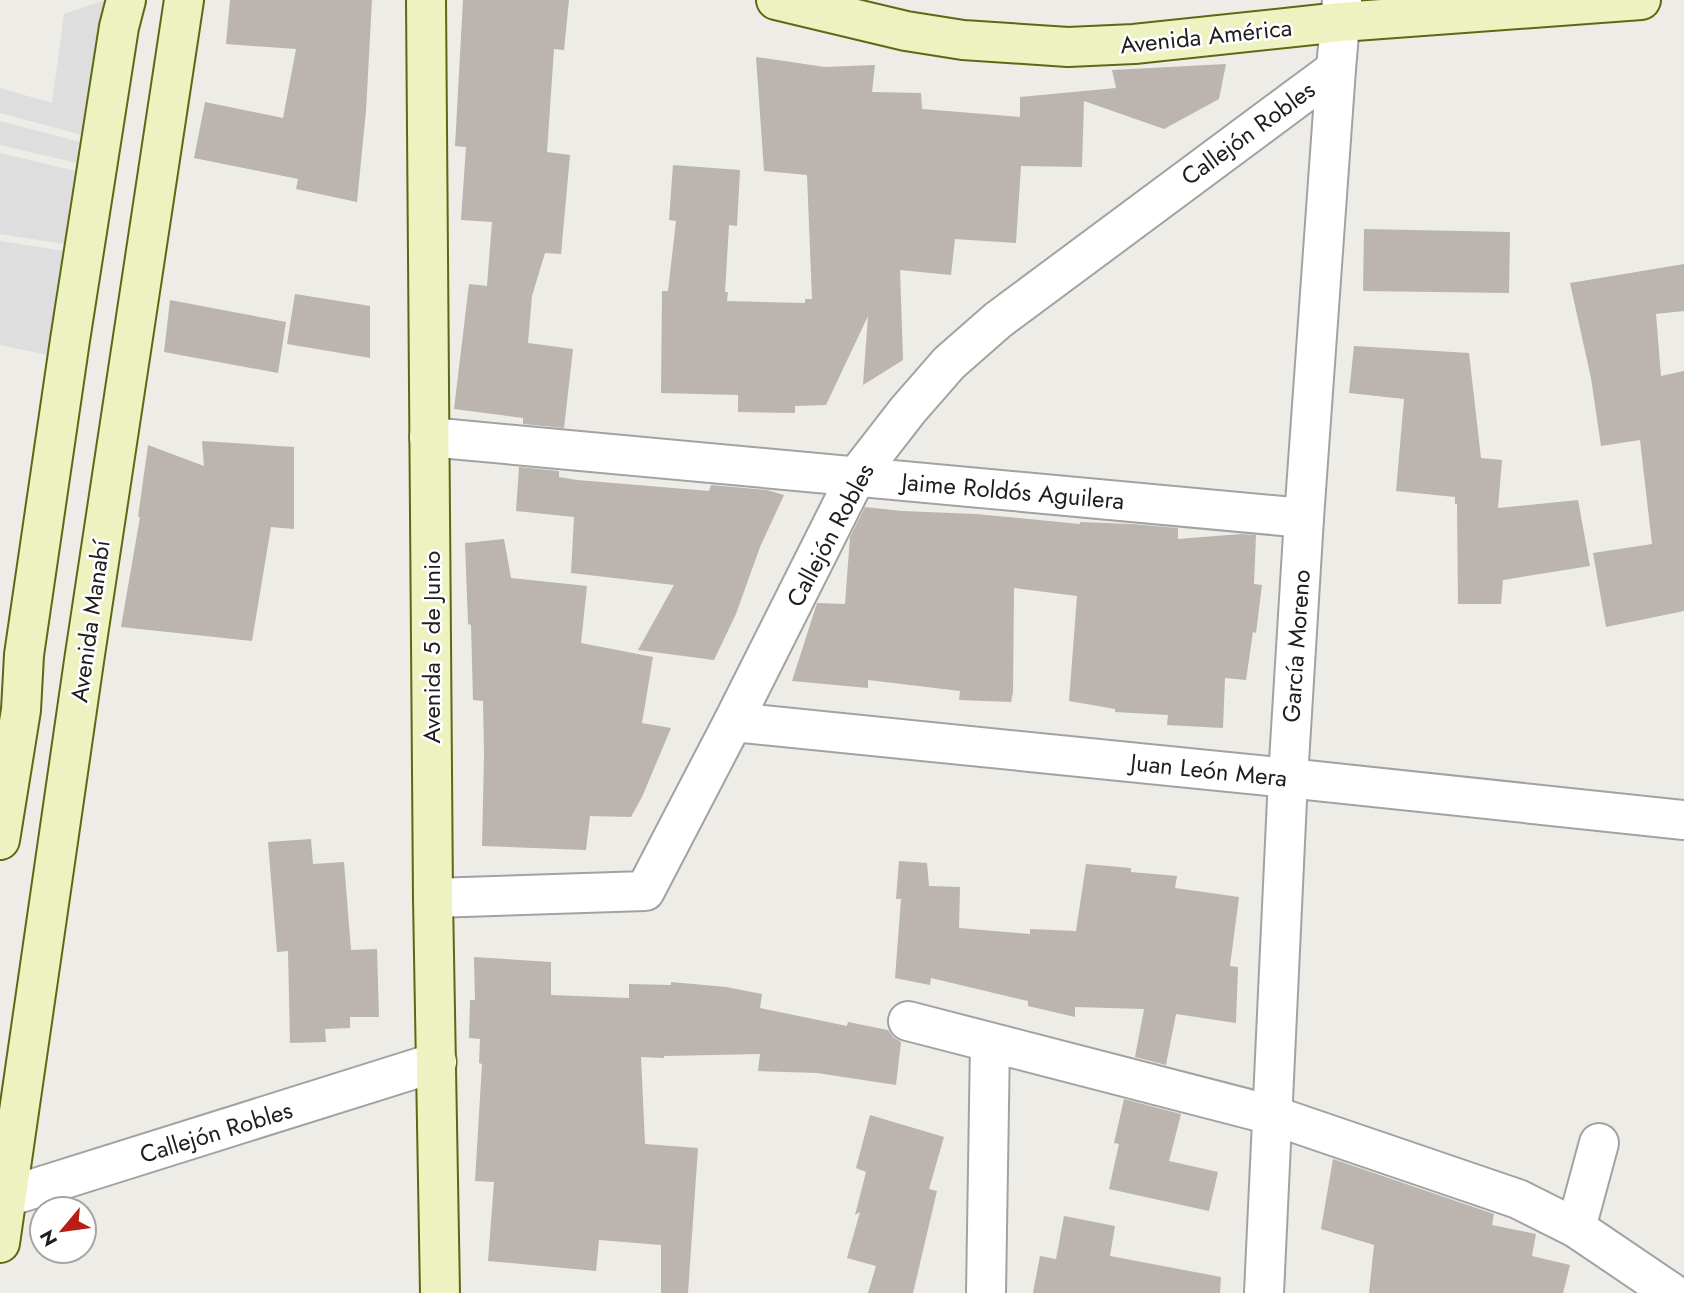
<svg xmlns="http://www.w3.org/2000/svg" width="1684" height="1293" viewBox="0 0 1684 1293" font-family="Jost,sans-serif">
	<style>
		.parking { fill: #dedede }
		.building { fill: #bbb4af }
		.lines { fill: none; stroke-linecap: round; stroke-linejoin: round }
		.street-casing { stroke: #a2a2a2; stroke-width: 42 }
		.secondary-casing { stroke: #5c6912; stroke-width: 42 }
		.street { stroke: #fff; stroke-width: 38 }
		.secondary { stroke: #eef2c0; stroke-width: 38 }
		.labels { text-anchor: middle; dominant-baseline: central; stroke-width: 5; stroke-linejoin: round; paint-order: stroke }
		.street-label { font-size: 24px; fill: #1e1e1e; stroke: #fff }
	</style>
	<rect width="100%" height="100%" fill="#eeece6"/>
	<g class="parking">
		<path d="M105,0L89,112L82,135L0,113V88L52,103L64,14Z"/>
		<path d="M0,121L80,142L77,163L0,145Z"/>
		<path d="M0,153L76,171L64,244L0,234Z"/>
		<path d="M0,241L64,251L48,355L0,345Z"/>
	</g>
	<g class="building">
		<path d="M230,0H372L366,111L357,202L296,189L298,179L194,158L205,102L283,118L296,49L226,44Z"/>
		<path d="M463,0H569L564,50L554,49L547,152L570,155L561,254L545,253L532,296L528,343L573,349L564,428L523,424V418L454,409L469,284L487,286L492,222L461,220L466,147L455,146Z"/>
		<path d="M756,57L825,67L875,65L872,92L921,93L922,109L1020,117V97L1116,88L1112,70L1226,64L1219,99L1164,129L1084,101L1082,167L1021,166L1016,243L955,239L951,275L900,270L903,360L863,385L868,316L826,405L795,406V413L738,412V395L661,393L662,291H668L676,221L669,220L673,165L740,170L737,226L729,225L725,292H728L727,301L805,303V299H812L807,175L764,171Z"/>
		<path d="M1364,229L1510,232L1509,293L1363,291Z"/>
		<path d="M1684,264V311L1656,314L1661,376L1684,371V611L1606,627L1593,553L1652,544L1640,440L1601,446L1591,378L1570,283Z"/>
		<path d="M295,294L370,306V358L287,344Z"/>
		<path d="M170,300L286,322L278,373L164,352Z"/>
		<path d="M1354,346L1469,353L1481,458L1502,460L1498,508L1578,500L1590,566L1503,580L1501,604H1458L1457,504H1455V497L1396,491L1404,399L1349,393Z"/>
		<path d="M202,441L294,447V529L271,527L252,641L121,627L140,517H138L148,445L204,466Z"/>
		<path d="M519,467L559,471V477L577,480L709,491L711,485L767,490L784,495L760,547L736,614L714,660L638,650L674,585L571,573L574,517L516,511Z"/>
		<path d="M865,507L902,511L976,514L1080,524V522L1132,524L1178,528V539L1241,534L1256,535L1254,584L1262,585L1256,633L1253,632L1246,680L1225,678L1223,728L1167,725L1168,715L1115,712V709L1069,701L1077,596L1014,588L1013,692L1011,702L959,700L960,691L868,680V688L792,681L817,603L845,604L850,537Z"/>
		<path d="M504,539L511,578L587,586L581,643L653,657L642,723L671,728L642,797L631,817L590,816L586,850L482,846L484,755L483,701L473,700L471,625L468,624L465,543Z"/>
		<path d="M311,839L313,864L344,862L351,950L377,949L379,1017H350V1028L325,1029L326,1042L290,1043L288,951L277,952L268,842Z"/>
		<path d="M899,861L927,863L929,886L960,887L959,928L1030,934V929L1076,931L1086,864L1131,868V872L1177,876L1175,888L1239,897L1230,966L1238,967L1236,1023L1176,1014L1166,1065L1135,1057L1144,1009L1075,1007V1017L1028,1006V1001L931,978L930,985L895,978L901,899H896Z"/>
		<path d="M474,957L551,962V995L629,998V984L671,985V982L726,987L762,994L760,1008L847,1026L848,1022L888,1030L893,1037L901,1042L896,1085L817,1073L758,1071L760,1054L664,1056V1058L641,1057L645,1144L698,1148L688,1293H661V1245L599,1240L596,1271L488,1261L494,1182L475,1181L482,1064L479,1063L480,1039L469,1038L470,1000H475Z"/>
		<path d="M1124,1099L1181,1114L1169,1161L1218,1172L1209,1211L1109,1189L1119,1144L1114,1143Z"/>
		<path d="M870,1115L944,1137L929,1189L937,1191L913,1293H868L876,1266L847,1258L860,1212L855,1215L866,1172L856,1168Z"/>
		<path d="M1333,1159L1494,1214L1492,1225L1536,1234L1532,1256L1570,1265L1563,1293H1369L1374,1245L1321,1229Z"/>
		<path d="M1064,1216L1115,1226L1110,1256L1221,1277L1220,1293H1033L1040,1256L1056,1259Z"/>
	</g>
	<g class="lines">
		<defs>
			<g id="street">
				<path d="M429,437L1304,518"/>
				<path d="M733,722L1288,778L1684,820"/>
				<path d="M433,898L645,891L733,722L856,477L908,410L949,363L998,320L1336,69"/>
				<path d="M908,1021L1272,1115L1518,1199L1576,1228L1672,1293"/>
				<path d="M0,1187L7,1197L437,1062"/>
				<path d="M1576,1228L1599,1143"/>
				<path d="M986,1293L990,1043"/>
				<path d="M1264,1293L1288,778L1304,518L1336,69L1342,0"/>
			</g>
			<g id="secondary">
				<path d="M426,0L433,898L440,1293"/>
				<path d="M776,0L906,31L963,40L1068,47L1134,44L1341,22L1641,0"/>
				<path d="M0,840L21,710L24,655L70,340L119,27L126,0"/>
				<path d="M0,1243L84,661L184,0"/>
			</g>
		</defs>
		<use href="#street" class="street-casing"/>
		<use href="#secondary" class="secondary-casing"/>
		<use href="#street" class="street"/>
		<use href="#secondary" class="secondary"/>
	</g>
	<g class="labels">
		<g class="street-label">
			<text transform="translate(1206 36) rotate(-6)">Avenida América</text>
			<text transform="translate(1248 133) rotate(-36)">Callejón Robles</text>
			<text transform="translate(1013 491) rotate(5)">Jaime Roldós Aguilera</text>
			<text transform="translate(830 535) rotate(-62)">Callejón Robles</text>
			<text transform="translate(90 621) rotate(-82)">Avenida Manabí</text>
			<text transform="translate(1296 646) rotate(-86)">García Moreno</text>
			<text transform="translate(431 647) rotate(-90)">Avenida 5 de Junio</text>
			<text transform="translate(1209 770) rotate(6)">Juan León Mera</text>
			<text transform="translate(216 1132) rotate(-17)">Callejón Robles</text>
		</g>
	</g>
	<g transform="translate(63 1230) rotate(241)"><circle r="33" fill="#ffffff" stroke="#a5a5a5" stroke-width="2"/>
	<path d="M0-5L12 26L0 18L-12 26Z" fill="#b61e17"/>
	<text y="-10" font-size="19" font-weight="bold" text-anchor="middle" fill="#1e1e1e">N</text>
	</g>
</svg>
